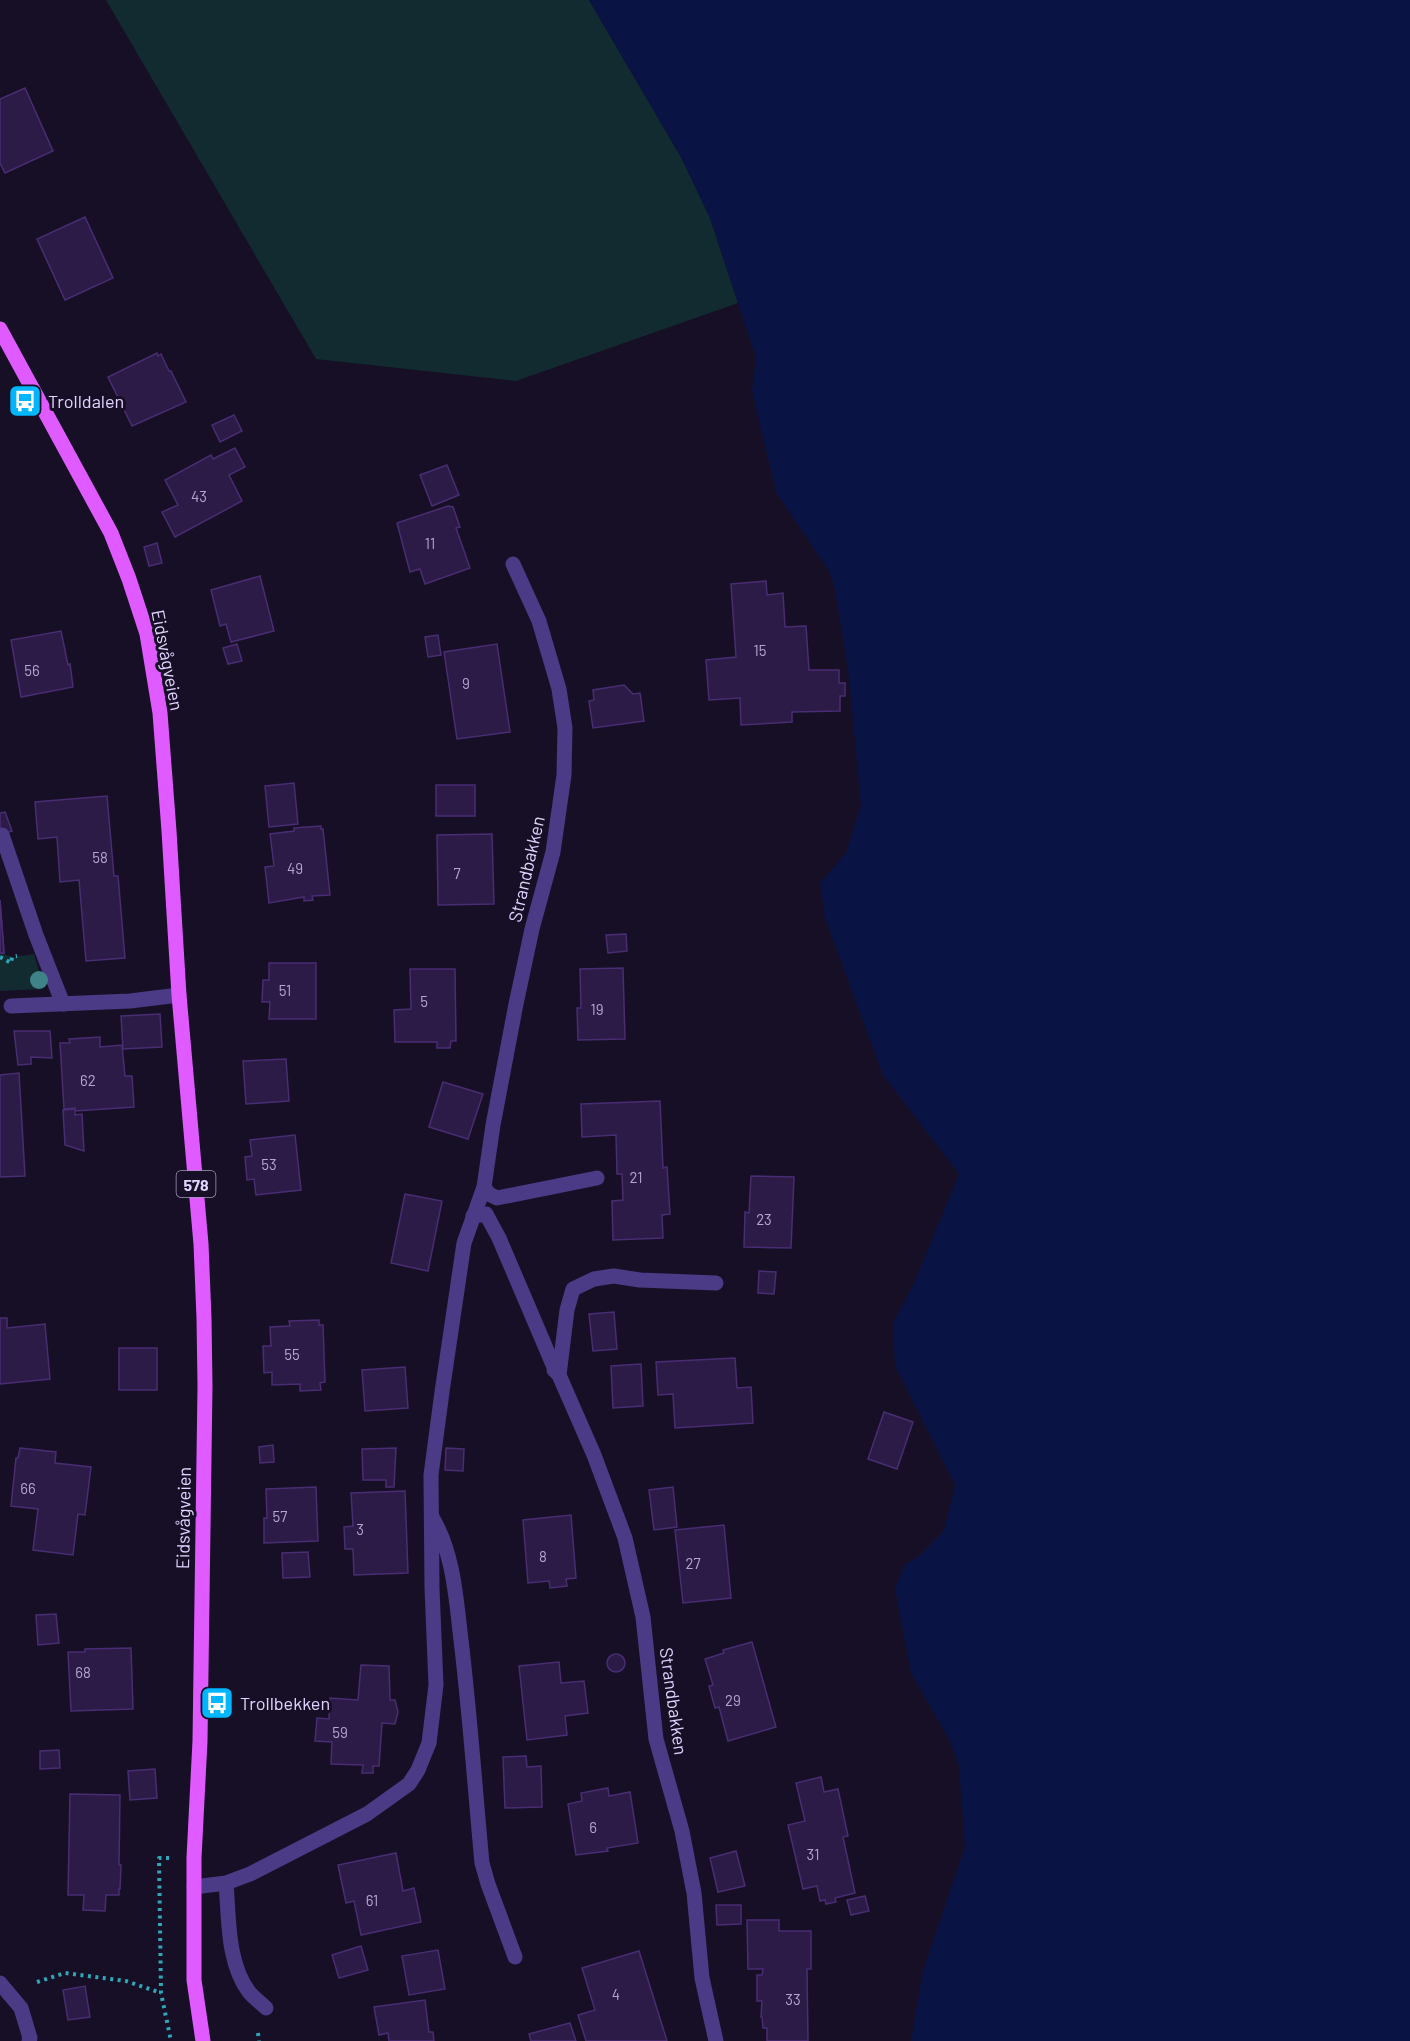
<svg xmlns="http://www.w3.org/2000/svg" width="1410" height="2041" viewBox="0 0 1410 2041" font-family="Barlow,sans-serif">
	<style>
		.green { fill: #122b30 }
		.water { fill: #0a1444 }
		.building { fill: #2c1b47; stroke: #482d73; stroke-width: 1.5 }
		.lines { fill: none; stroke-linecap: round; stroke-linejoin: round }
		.path { stroke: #2fa7b8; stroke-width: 4; stroke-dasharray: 3 4.5; stroke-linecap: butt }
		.lane { stroke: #4b3a85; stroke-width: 15 }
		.street { stroke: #4b3a85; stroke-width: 15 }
		.primary { stroke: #e05bff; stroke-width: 15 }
		.tree { fill: #3f8288 }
		.labels { text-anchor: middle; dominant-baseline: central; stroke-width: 6; stroke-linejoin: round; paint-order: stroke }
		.number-label { font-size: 15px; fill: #b4a6d1 }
		.shield { fill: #170f26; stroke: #a499be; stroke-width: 1.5 }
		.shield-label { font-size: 16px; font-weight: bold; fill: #e1d4ff }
		.poi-label { font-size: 18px; fill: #e1d4ff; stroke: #170f26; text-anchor: start }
		.street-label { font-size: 18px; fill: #e1d4ff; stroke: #170f26 }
	</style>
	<rect width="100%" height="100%" fill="#170f26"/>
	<g class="green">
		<path d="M106,0H589L682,159L710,218L738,303L516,381L316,359Z"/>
		<path d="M0,953L13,957L34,954L44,989L0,991Z"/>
	</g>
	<path class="water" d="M589,0H1410V2041H911L923,1971L965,1847L959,1766L950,1741L911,1673L895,1589L905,1564L917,1558L944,1531L955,1485L895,1366L893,1323L915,1281L959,1174L883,1075L825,918L820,883L846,853L861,805L849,677L835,589L829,571L776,492L752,391L756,358L710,218L682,159Z"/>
	<g class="building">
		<path d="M25,88L53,151L5,173L0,163V99Z"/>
		<path d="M85,217L113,278L65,300L37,239Z"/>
		<path d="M157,353L158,356L161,354L169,371H171L186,402L132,426L108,377Z"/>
		<path d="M234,415L242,431L220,442L212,425Z"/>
		<path d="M235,448L245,467L229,475L242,501L175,537L162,512L178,505L165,480L211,455L213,459Z"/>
		<path d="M447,465L459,495L432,506L420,475Z"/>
		<path d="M448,506L453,507L460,527L456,528L470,568L425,584L420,569L410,572L397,523Z"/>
		<path d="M157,543L162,563L149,566L144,547Z"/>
		<path d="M260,576L274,631L231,642L226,624L220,626L211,590Z"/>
		<path d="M766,581L767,595L783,593L785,627L806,626L809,670H839V683H845V696H840V711L792,712V722L741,725L740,698L709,700L706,660L736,657L731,584Z"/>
		<path d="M61,631L68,665L70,664L73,687L21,697L11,640Z"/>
		<path d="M438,635L441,655L428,657L425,637Z"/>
		<path d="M237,644L242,661L228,664L223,648Z"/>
		<path d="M497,644L510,732L457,739L444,652Z"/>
		<path d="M624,685L633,694L640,693L644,721L593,728L589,701L594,700L593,690Z"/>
		<path d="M294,783L298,824L269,827L265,786Z"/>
		<rect x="436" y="785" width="39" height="31"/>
		<path d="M107,796L114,876H118L125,958L86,961L79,880L60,882L57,837L38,839L35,802Z"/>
		<path d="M5,812L12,831L0,835V813Z"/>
		<path d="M321,826V829H323L330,895L312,896L313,900L304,901V897L269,903L265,867L274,866L270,834L294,831V828Z"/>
		<path d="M492,834L494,904L438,905L437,835Z"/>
		<path d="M0,900L4,953H0Z"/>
		<path d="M0,900L4,953H0Z"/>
		<path d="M626,934L627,951L608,953L606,935Z"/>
		<path d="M269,963H316V1019H269L270,1002H262L263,980H269Z"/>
		<path d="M623,968L625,1039L578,1040L577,1008H581L580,969Z"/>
		<path d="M410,969H455L456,1041H451L450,1048H437V1042H395L394,1010L411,1009Z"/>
		<path d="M160,1014L162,1047L123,1049L121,1016Z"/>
		<path d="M14,1031H50L52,1058L31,1057V1064L18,1065Z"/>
		<path d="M100,1037V1047L122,1045L125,1076H132L134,1107L75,1111V1108L64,1109L60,1043H70L69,1039Z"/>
		<path d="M286,1059L289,1101L246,1104L243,1061Z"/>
		<path d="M19,1073L25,1176L0,1177V1075Z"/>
		<path d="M443,1082L483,1094L468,1139L429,1127Z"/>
		<path d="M660,1101L663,1168L667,1167L670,1214L662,1215L663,1238L613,1240L612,1201L623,1200L622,1174H617L616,1135L582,1137L581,1104Z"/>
		<path d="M75,1109V1115L82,1114L84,1151L65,1145L63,1110Z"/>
		<path d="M295,1135L301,1190L256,1195L254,1179L247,1180L245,1157L252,1156L250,1140Z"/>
		<path d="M751,1176L794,1177L791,1248L744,1247L745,1212L749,1213Z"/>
		<path d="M405,1194L442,1201L428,1271L391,1263Z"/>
		<path d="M759,1271L776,1272L774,1294L758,1293Z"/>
		<path d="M614,1312L617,1349L593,1351L589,1314Z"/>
		<path d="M0,1318H7V1328L45,1324L50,1379L0,1384Z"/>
		<path d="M319,1320V1325H323L325,1382L320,1383L321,1390L300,1391V1384L272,1385V1372L264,1373L263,1346H271L270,1327L290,1326L289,1321Z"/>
		<rect x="119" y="1348" width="38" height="42"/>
		<path d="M735,1358L737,1388L751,1387L753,1423L675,1428L673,1394L658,1395L656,1362Z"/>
		<path d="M641,1364L643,1406L613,1408L611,1366Z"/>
		<path d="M405,1367L408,1408L365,1411L362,1370Z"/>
		<path d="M884,1412L913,1422L897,1469L868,1459Z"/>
		<path d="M273,1445L274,1462L260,1463L259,1447Z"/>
		<path d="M20,1448L56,1452L55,1463L91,1467L85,1515L78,1514L73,1555L33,1550L38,1509L11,1506L16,1458H18Z"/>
		<path d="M396,1448L394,1487H386V1480H363L362,1449Z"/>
		<path d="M446,1448L464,1449L463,1471L445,1470Z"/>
		<path d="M316,1487L318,1541L264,1543V1518H267L266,1489Z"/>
		<path d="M673,1487L677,1527L654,1530L649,1490Z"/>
		<path d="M405,1491L408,1573L354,1575L353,1549H345L344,1527L353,1526L351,1493Z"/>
		<path d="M571,1515L576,1578L566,1579L567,1586L550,1588L549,1581L528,1583L523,1520Z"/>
		<path d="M724,1525L731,1598L683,1603L675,1530Z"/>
		<path d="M308,1552L310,1577L283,1578L282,1553Z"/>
		<path d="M56,1614L59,1643L38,1645L36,1615Z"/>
		<path d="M752,1642L776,1727L728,1741L719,1707L715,1708L709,1686L713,1685L705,1659L724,1653L723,1650Z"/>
		<path d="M131,1648L133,1709L71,1711L68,1652H85V1649Z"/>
		<circle cx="616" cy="1663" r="9"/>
		<path d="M559,1662L561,1683L584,1681L588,1713L565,1716L567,1735L527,1740L519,1666Z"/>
		<path d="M361,1665L389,1666L390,1700H395L398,1712L395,1724L382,1723L379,1766H373V1773H362L363,1765L331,1764L332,1742L315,1741L317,1718L329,1719L330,1698L358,1700Z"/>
		<path d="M59,1750L60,1768L40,1769V1751Z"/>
		<path d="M526,1756L527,1767L541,1766L542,1807L505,1808L503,1757Z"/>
		<path d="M155,1769L157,1798L130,1800L128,1771Z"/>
		<path d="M821,1777L824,1792L838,1789L848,1836L843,1837L855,1893L835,1898L836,1902L826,1904L825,1900L820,1901L817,1886L803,1889L788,1825L805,1821L796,1783Z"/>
		<path d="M608,1788L609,1796L630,1792L638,1843L607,1848L608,1851L576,1855L568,1804L582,1801L581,1793Z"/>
		<path d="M70,1794L120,1795L119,1865H121L120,1889H119V1895H106L105,1911L83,1910L84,1895H68Z"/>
		<path d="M736,1851L745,1886L718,1892L710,1858Z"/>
		<path d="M396,1853L403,1891L414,1888L421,1922L361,1935L354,1901L346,1903L338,1865Z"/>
		<path d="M865,1896L869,1911L851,1915L847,1900Z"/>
		<path d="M716,1905H741V1924L717,1925Z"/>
		<path d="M747,1920H779V1931H811V1969H807L808,2041H767V2028H763L762,2017H761L762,2001H757V1975H762L763,1969H748Z"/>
		<path d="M361,1946L368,1970L339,1978L332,1955Z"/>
		<path d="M438,1950L445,1989L409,1995L402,1956Z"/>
		<path d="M639,1951L667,2041H586L578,2015L595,2010L582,1968Z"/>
		<path d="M85,1986L90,2017L68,2020L63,1990Z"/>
		<path d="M425,2000L429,2032H433L434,2041H389L388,2033L379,2035L374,2007Z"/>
		<path d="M570,2023L576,2041H531L529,2034Z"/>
	</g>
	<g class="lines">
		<g class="path">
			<path d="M0,957L11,963L12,957L17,956"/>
			<path d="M169,1858H159L161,1993L171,2041"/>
			<path d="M37,1982L65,1973L126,1981L161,1993"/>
			<path d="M258,2033L259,2041"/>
		</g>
		<g class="lane">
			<path d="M484,1187L489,1194L497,1198L597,1178"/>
			<path d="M559,1375L567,1310L573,1289L594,1279L614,1276L640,1280L716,1283"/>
			<path d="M432,1517C454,1554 456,1599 461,1640C470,1715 475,1789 482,1863L488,1884L515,1957"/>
			<path d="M226,1883C229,1918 227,1963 249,1992C254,1998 261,2003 266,2008"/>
		</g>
		<g class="street">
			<path d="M2,835L36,935L63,1004"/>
			<path d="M11,1006L130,1001L179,995"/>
			<path d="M473,1216L486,1214L499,1238L554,1367V1370L559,1375L594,1455L625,1538L643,1617L656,1739L682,1831L694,1893L702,1978L716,2041"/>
			<path d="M194,1887L226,1883L250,1874L367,1814L409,1784L418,1770L429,1743L436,1685L432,1588L431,1475L442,1392L464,1243L484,1187L493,1125L516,1004L532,929L553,852L564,775L565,728L559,689L539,621L513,564"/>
			<path d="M0,1983L21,2008L30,2038L29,2041"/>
		</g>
		<path class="primary" d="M0,329L111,533L129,579L147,634L160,713L169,831L179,995L201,1244L204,1318L205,1386L200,1741L194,1858V1980L203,2041"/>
	</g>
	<circle class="tree" cx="39" cy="980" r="9"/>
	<defs>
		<symbol id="bus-square" viewBox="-11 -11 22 22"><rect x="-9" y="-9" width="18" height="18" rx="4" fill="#00b6ff" stroke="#170f26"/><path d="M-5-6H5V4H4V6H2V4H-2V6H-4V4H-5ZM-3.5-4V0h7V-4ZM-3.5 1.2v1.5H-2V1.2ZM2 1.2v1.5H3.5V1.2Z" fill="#fff"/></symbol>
	</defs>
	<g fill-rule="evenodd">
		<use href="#bus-square" x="6" y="382" width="38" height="38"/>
		<use href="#bus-square" x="198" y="1684" width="38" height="38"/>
	</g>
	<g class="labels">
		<g class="number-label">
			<text x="199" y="496">43</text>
			<text x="430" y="543">11</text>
			<text x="760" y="650">15</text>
			<text x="32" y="670">56</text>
			<text x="466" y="683">9</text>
			<text x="100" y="857">58</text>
			<text x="295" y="868">49</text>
			<text x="457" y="873">7</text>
			<text x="285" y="990">51</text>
			<text x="424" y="1001">5</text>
			<text x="597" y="1009">19</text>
			<text x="88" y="1080">62</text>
			<text x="269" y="1164">53</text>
			<text x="636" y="1177">21</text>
			<text x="764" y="1219">23</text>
			<text x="292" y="1354">55</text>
			<text x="28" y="1488">66</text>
			<text x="280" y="1516">57</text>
			<text x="360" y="1529">3</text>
			<text x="543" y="1556">8</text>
			<text x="693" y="1563">27</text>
			<text x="83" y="1672">68</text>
			<text x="733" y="1700">29</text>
			<text x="340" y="1732">59</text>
			<text x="593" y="1827">6</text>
			<text x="813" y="1854">31</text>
			<text x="372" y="1900">61</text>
			<text x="616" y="1994">4</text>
			<text x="793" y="1999">33</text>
		</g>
		<rect class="shield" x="176.5" y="1171" width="39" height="26" rx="4.5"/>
		<g class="shield-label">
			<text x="196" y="1184">578</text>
		</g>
		<g class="poi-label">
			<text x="48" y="401">Trolldalen</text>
			<text x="240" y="1703">Trollbekken</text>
		</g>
		<g class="street-label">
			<text transform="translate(168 660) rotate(79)">Eidsvågveien</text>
			<text transform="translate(526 869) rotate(-77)">Strandbakken</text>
			<text transform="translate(183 1518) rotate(-89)">Eidsvågveien</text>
			<text transform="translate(674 1701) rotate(82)">Strandbakken</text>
		</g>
	</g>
</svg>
